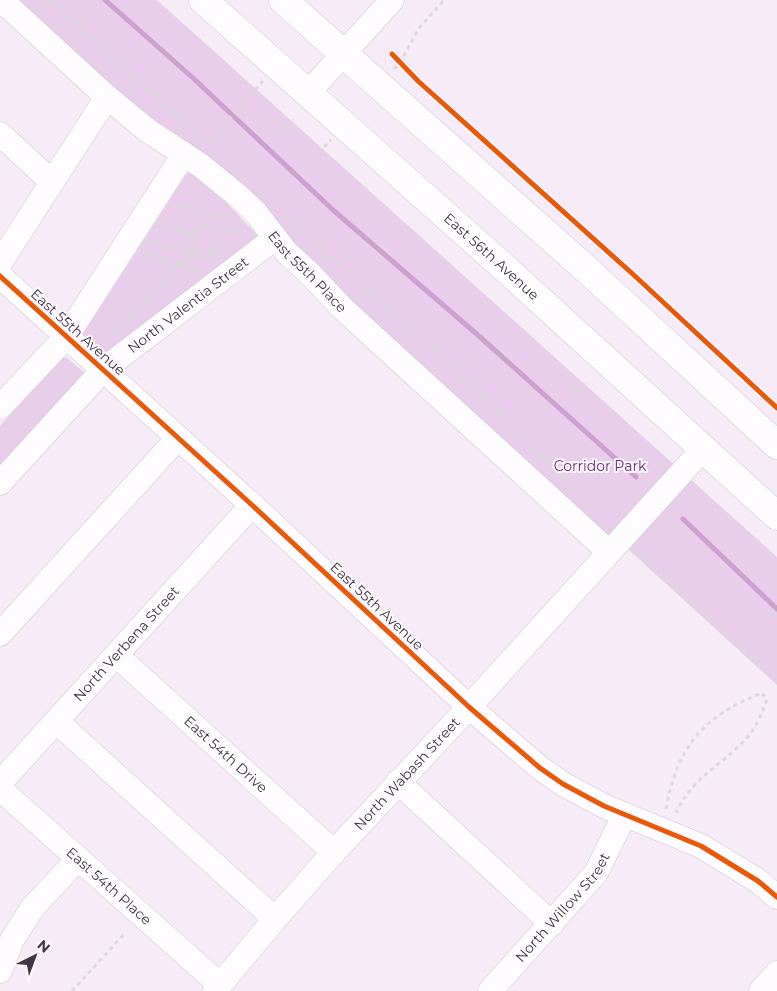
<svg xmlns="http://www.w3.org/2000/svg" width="777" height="991" viewBox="0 0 777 991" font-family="Montserrat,sans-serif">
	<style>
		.green { fill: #e8ceea }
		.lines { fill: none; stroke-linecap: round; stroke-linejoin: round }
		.stream { stroke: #cba2ce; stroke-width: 5 }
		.minor-casing { stroke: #d1c7d2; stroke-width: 25 }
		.major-casing { stroke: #d1c7d2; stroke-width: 29 }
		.path { stroke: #dcd8dc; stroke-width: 3; stroke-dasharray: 4 4; stroke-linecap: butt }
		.minor { stroke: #fefcfe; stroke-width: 24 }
		.major { stroke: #fefcfe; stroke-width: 28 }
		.cycleway-casing { stroke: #fef9fe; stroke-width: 8 }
		.cycleway { stroke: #e8590c; stroke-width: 5 }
		.labels { text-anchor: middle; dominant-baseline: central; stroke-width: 4; stroke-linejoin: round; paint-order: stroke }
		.street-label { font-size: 14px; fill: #413742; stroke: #fef9fe }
		.park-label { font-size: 14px; fill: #6c2b74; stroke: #fef9fe }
	</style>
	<rect width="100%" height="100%" fill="#f6ebf7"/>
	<g class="green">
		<path d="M14,0H157L777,557V685L616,538L605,536L165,132Z"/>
		<path d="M187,173H191L222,198L259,237L105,359L82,336L83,334Z"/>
		<path d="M66,357L86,374L0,474V426L61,359Z"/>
	</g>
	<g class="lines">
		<g class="stream">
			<path d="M105,0L193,78L333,210L479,336L636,477"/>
			<path d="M683,519L777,609"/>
		</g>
		<defs>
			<g id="minor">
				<path id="s1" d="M1,0L107,97L147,130L200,165L237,195L256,213L287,253L309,273L342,308L609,552"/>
				<path d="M308,93L392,0"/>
				<path d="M0,134L52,182"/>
				<path d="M0,263L107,97"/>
				<path d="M0,276L252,505L469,707L540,768L563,784L604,806L701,846L758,881L777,897"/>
				<path d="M0,407L66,337L184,154"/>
				<path id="s2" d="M0,483L103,370L275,238"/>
				<path d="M0,634L178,438"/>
				<path id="s3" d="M116,655L334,852"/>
				<path d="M56,721L275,919"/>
				<path d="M398,782L552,924"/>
				<path id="s4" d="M0,783L252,505"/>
				<path id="s5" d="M0,789L219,984"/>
				<path d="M0,971L12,940L33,907L78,859"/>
				<path id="s6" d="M215,991L275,919L334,852L469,707L704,448"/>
				<path id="s7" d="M490,991L596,873L624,816"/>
				<path d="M761,991L777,973"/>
			</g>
			<g id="major">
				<path id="s8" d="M203,0L497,261L777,516"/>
				<path d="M283,0L585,268L777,445"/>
			</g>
		</defs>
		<use href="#minor" class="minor-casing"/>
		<use href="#major" class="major-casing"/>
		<g class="path">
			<path d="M51,0L207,144"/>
			<path d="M394,69L401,61L419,28L444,0"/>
			<circle cx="285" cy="129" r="4"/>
			<path d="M288,126L294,120"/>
			<path d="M207,143L263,81"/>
			<path d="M324,147L331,140"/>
			<path d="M174,205L227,216"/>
			<path d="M284,214L496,407L578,494"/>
			<path d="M160,224L193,234"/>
			<circle cx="206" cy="240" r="14"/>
			<path d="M213,227L242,231"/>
			<path d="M188,232C182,253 206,267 220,249"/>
			<path d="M143,253L199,270"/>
			<path d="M114,335L192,252L150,242"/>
			<circle cx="576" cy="393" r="5"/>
			<path d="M580,389L586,383"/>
			<path d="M636,552L777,680"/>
			<path d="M666,809C677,747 703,716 762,693L767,699C763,711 758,723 750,734C726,764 694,774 676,813"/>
			<path d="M72,991L126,932"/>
		</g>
		<use href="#minor" class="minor"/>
		<use href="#major" class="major"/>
		<defs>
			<g id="cycleway">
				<path d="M392,54L418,81L636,277L777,408"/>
				<path d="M0,276L252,505L469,707L540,768L563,784L604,806L701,846L758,881L777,897"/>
			</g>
		</defs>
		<use href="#cycleway" class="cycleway-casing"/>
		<use href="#cycleway" class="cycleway"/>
	</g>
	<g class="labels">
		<g class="street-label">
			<text stroke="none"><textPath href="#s8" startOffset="386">East 56th Avenue</textPath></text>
			<text stroke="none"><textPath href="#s1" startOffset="411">East 55th Place</textPath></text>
			<text stroke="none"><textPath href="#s2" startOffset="260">North Valentia Street</textPath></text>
			<text transform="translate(78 332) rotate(42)">East 55th Avenue</text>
			<text transform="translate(377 606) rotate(43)">East 55th Avenue</text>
			<text stroke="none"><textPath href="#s4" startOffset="188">North Verbena Street</textPath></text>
			<text stroke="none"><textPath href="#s3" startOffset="148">East 54th Drive</textPath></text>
			<text stroke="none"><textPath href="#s6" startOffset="290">North Wabash Street</textPath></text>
			<text stroke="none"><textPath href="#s5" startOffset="146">East 54th Place</textPath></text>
			<text stroke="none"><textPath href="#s7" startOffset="111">North Willow Street</textPath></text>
		</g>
		<g class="park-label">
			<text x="600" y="466">Corridor Park</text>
		</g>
	</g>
	<g transform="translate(35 956) rotate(42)" stroke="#fef9fe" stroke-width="4" paint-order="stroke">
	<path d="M0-4L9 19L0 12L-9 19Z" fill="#413742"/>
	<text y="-8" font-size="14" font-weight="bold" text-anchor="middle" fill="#413742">N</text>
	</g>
</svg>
